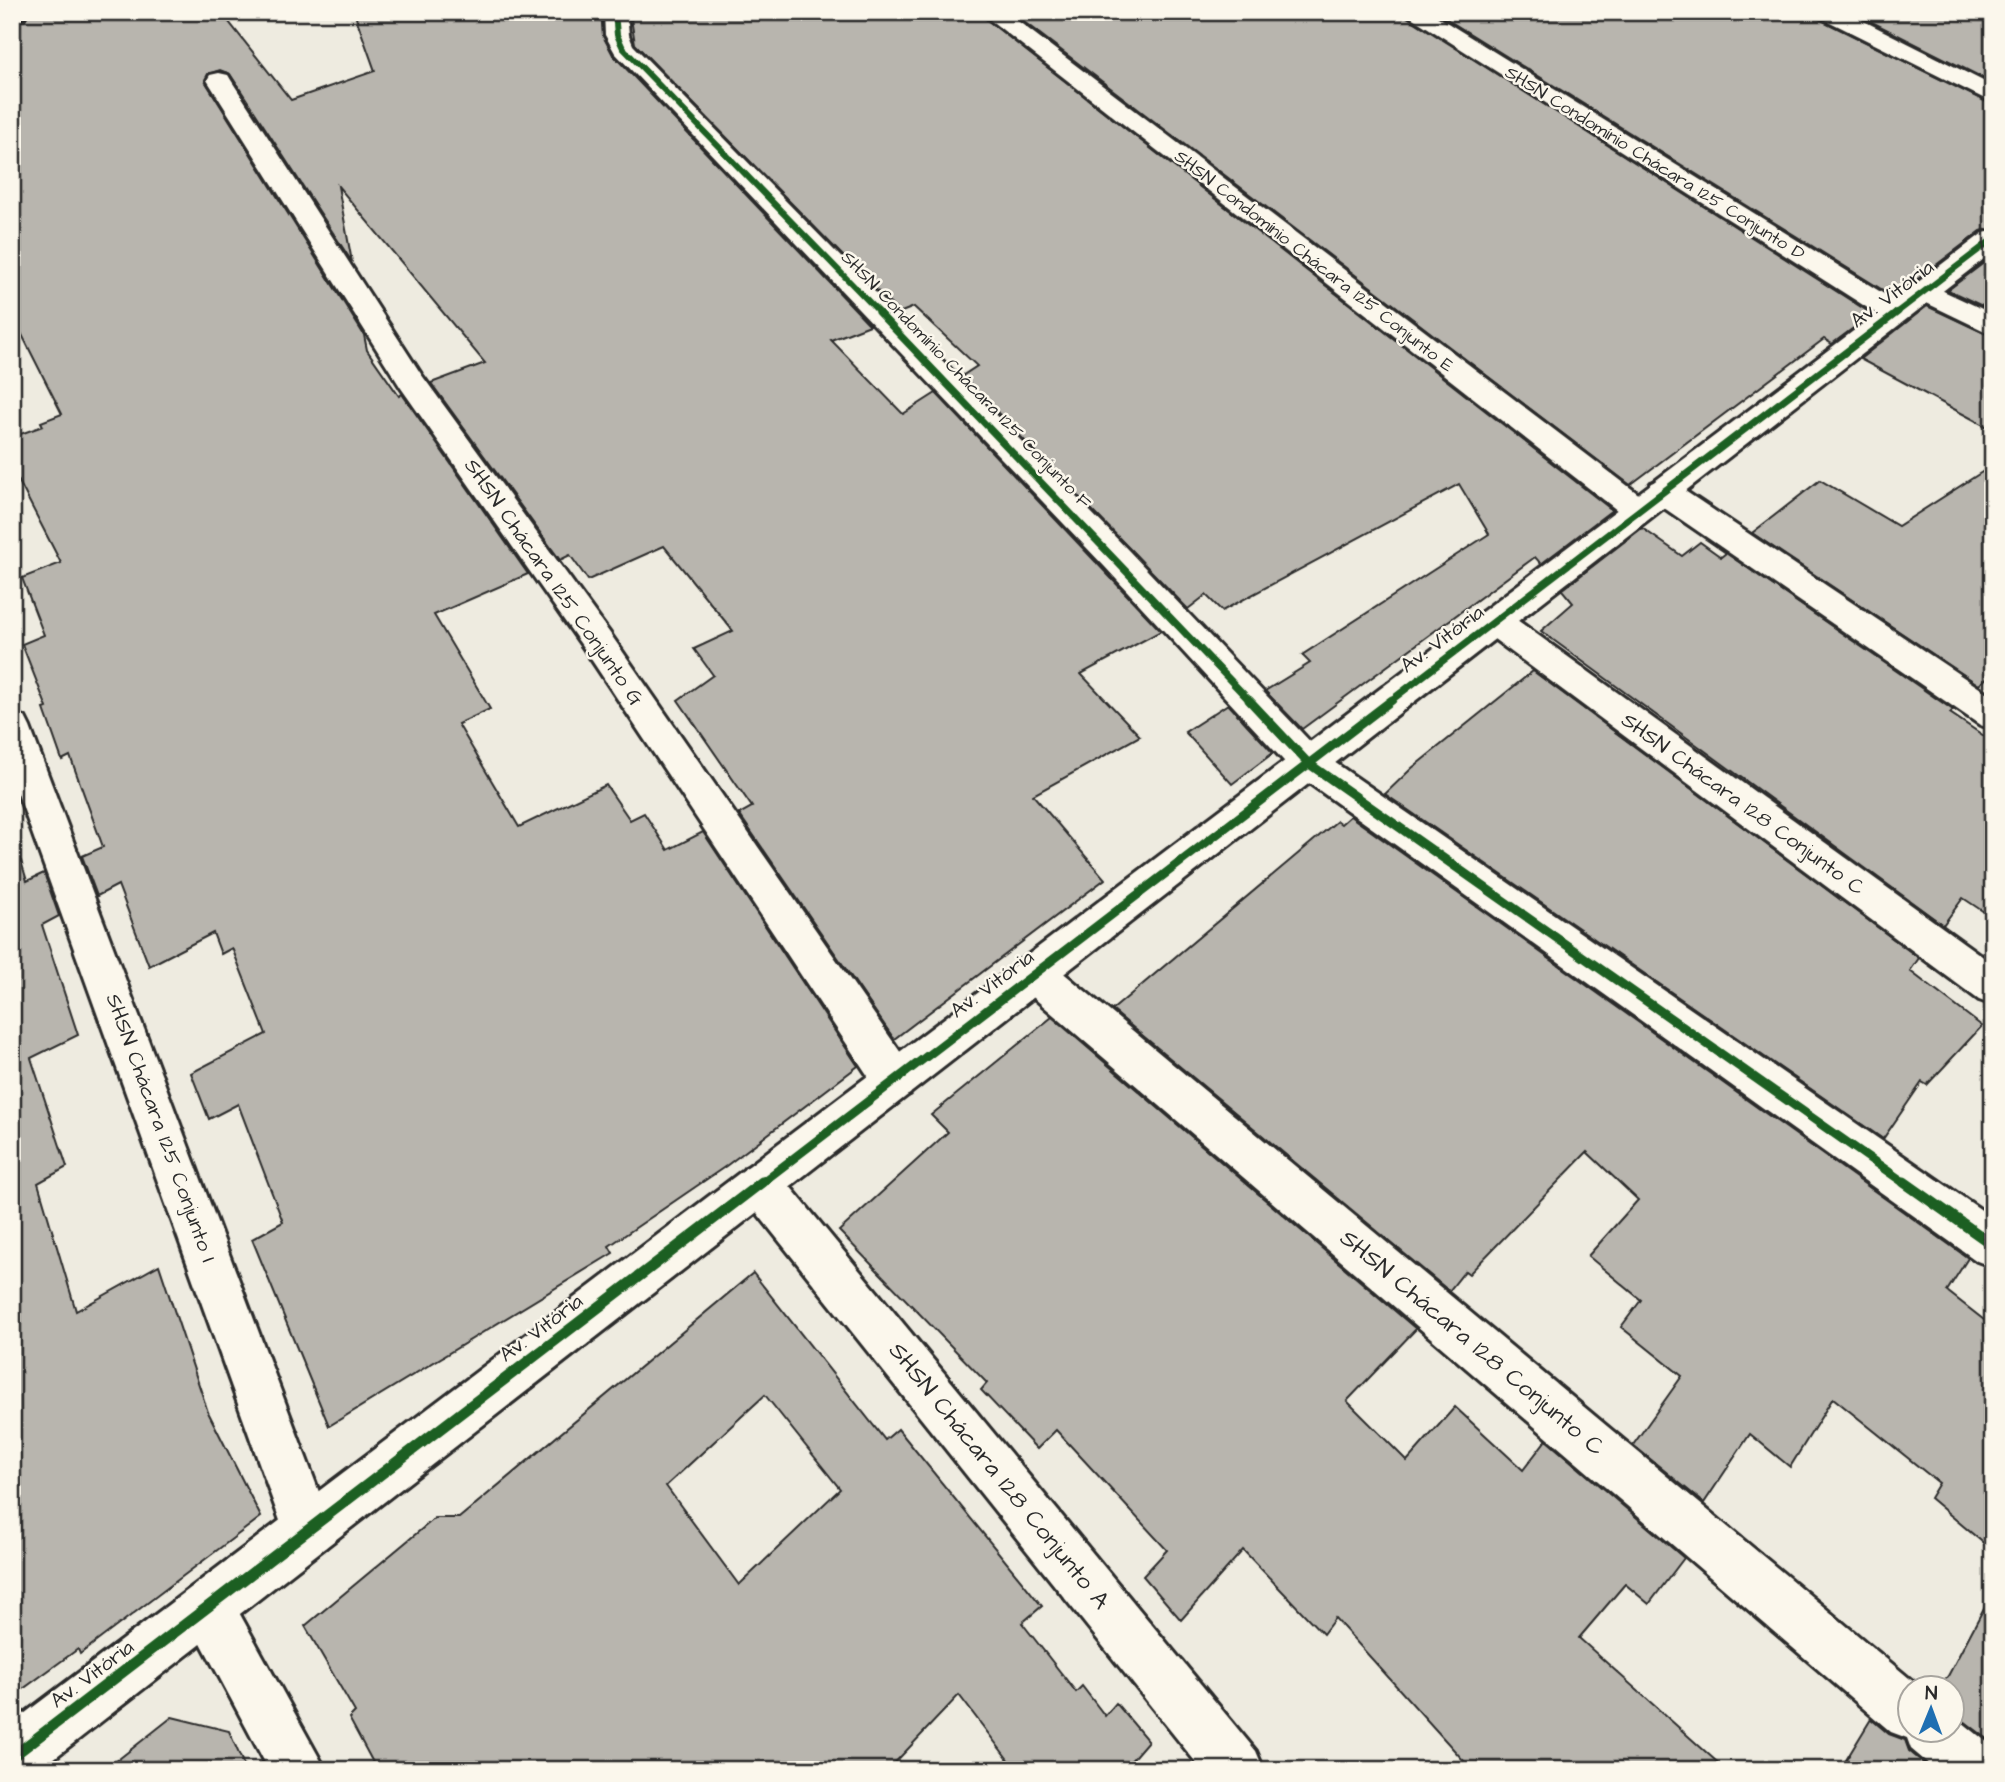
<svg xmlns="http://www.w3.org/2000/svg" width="2005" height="1782" viewBox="0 0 2005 1782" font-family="'Architects Daughter',sans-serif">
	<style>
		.building { fill: #b8b5ae; stroke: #2b2b2b; stroke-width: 2; fill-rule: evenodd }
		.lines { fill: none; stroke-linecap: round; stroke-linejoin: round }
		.minor-casing { stroke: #2b2b2b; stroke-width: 6 }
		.tertiary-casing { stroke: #2b2b2b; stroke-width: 6 }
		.minor { fill: #fbf7ec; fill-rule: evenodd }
		.tertiary { fill: #fbf7ec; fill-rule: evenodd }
		.cycleway-far3-casing { stroke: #fbf7ec; stroke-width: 9 }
		.cycleway-far2-casing { stroke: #fbf7ec; stroke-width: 10 }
		.cycleway-far1-casing { stroke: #fbf7ec; stroke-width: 13 }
		.cycleway-casing { stroke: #fbf7ec; stroke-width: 16 }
		.cycleway-far3 { stroke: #1b5e20; stroke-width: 6 }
		.cycleway-far2 { stroke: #1b5e20; stroke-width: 7 }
		.cycleway-far1 { stroke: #1b5e20; stroke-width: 9 }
		.cycleway { stroke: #1b5e20; stroke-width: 11 }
		.labels { text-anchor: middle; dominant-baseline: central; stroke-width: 5; stroke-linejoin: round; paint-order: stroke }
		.far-street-label { font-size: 18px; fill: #2b2b2b; stroke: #fbf7ec }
		.street-label { font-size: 21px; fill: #2b2b2b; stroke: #fbf7ec }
		.near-street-label { font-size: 24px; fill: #2b2b2b; stroke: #fbf7ec }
	</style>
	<rect width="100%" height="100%" fill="#eeebe0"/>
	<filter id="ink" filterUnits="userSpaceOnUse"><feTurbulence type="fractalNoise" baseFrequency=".0143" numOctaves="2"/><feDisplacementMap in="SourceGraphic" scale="14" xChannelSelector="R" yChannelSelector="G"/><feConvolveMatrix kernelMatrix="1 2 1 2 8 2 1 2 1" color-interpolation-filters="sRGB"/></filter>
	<g filter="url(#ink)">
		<g class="building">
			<path d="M29,12H221L291,100L375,71L354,12H601L603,36L613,55L870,325L831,340L903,414L936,393L1161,631L1081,674L1140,736L1033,795L1105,879L894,1039L739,814L752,807L678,700L713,675L694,649L733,631L664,546L588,580L570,555L560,560L431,383L485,363L338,186L352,262L230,74L220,70L208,74L205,81L364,335L367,350L399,396L402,394L528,574L434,615L490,709L458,724L519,827L606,785L630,820L644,813L668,850L703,832L858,1066L726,1166L609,1246L613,1253L329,1426L252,1239L283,1222L238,1104L209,1119L191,1073L266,1034L232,948L221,954L213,933L149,966L118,885L97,896L82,856L103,847L70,756L62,760L44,709L47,708L22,644L44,635L22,578L61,563L12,468V437L43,426L41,422L62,414L12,315V22L25,20Z"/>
			<path d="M630,12H977L1612,510L1541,564L1535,557L1302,729L1265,691L1310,663L1302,655L1489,534L1459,484L1222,611L1206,595L1188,609L962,376L977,366L914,307L899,313L635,44Z"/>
			<path d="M1011,12H1400L1872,314L1832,344L1824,339L1630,485Z"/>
			<path d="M1435,12H1815L1819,19L1993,105V228L1981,231L1894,297Z"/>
			<path d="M1852,12H1993V83Z"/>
			<path d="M1993,256V311L1948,290Z"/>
			<path d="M1927,306L1993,337V430L1860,359Z"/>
			<path d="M1993,465V672L1979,685L1752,533L1820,480L1898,526Z"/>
			<path d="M1642,528L1682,556L1700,542L1721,557L1726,553L1953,710L1950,713L1993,742V918L1963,898L1943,925L1541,631L1573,603L1562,590Z"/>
			<path d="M1533,671L1919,958L1910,971L1982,1026L1927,1085L1922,1082L1883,1139L1385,794L1412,768Z"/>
			<path d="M1228,704L1273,753L1232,784L1185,732Z"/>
			<path d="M1350,816L1968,1258L1947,1291L1993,1327V1551L1930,1498L1939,1483L1833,1398L1790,1467L1750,1434L1704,1503L1633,1445L1682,1376L1621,1327L1641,1300L1588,1256L1638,1200L1587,1152L1469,1274L1465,1271L1449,1291L1112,1010L1337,821L1341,824Z"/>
			<path d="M21,861L27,881L44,873L59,916L42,925L78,1035L31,1058L67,1167L38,1183L76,1311L159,1265L208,1412L261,1517L80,1654L78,1649L12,1697V862Z"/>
			<path d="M1052,1017L1416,1329L1347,1401L1407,1461L1455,1407L1523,1470L1546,1440L1684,1558L1649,1604L1625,1584L1579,1638L1726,1770H1472L1335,1618L1323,1634L1243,1550L1181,1620L1143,1576L1167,1550L1056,1430L1037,1449L981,1390L987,1383L839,1231L948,1132L931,1115Z"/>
			<path d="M753,1273L885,1440L898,1429L1042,1606L1022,1623L1076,1692L1082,1686L1105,1716L1116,1703L1148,1741L1123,1770H1016L959,1695L888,1770H377L349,1718L355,1712L305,1626L435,1518H459ZM765,1395L840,1489L739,1585L666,1486Z"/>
			<path d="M1993,1591V1743L1952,1712V1688H1938L1948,1676Z"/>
			<path d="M172,1717L229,1731L246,1770H105Z"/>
			<path d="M1871,1719L1889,1734L1905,1740L1909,1751L1932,1770H1840Z"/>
		</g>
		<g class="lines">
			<defs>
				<g id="minor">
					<path d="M12,12H27L24,17L12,20Z"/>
					<path d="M604,12H627L629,35L633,45L1129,551L1321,753L1993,1218V1267L1977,1261L1295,773L1105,567L615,53L605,35Z"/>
					<path d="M980,12H1006L1649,502L1654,510L1649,518L1638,521L1627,518Z"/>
					<path d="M1403,12H1430L1905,307L1909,313L1905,319L1895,322L1885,319Z"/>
					<path d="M1817,12H1846L1993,86V103L1820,17Z"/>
					<path d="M219,73L228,75L231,80L421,374L609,632L910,1066L916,1080L910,1094L895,1099L880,1094L585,650L401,388L207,80L210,75Z"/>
					<path d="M1924,282L1993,314V335L1914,297L1910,291L1914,285Z"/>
					<path d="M1662,480L1673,483L1993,697V729L1980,725L1651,499L1646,491L1651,483Z"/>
					<path d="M1494,608L1506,612L1993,964V1005L1979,1000L1482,630L1477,621L1482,612Z"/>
					<path d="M12,713L25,717L30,727L333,1529L326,1547L308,1554L290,1547L283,1529L12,777Z"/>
					<path d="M1034,955L1048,960L1921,1688H1910V1730H1952V1714L1993,1747V1770H1936L1911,1749L1907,1738L1891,1732L1020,986L1014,973L1020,960Z"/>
					<path d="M760,1162L775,1168L1256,1751L1264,1770H1202L745,1198L738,1183L745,1168Z"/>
					<path d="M208,1581L226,1589L326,1770H269L182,1607L190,1589Z"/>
				</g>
				<path id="tertiary" d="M1993,231V252L39,1770H12V1723L1983,233Z"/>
			</defs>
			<use href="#minor" class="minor-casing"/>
			<use href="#tertiary" class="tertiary-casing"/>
			<use href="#minor" class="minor"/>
			<use href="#tertiary" class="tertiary"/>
			<defs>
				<g id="cycleway-far3">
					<path d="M615,12L617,35L623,48L880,313"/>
					<path d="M1896,313L1993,239"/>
				</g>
				<g id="cycleway-far2">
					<path d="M878,312L1251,702"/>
					<path d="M1389,702L1898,312"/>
				</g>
				<g id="cycleway-far1">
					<path d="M1249,700L1308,763L1906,1184"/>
					<path d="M760,1184L1392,700"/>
				</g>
				<g id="cycleway">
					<path d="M1904,1182L1993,1245"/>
					<path d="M12,1757L762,1182"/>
				</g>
			</defs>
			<use href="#cycleway-far3" class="cycleway-far3-casing"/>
			<use href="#cycleway-far2" class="cycleway-far2-casing"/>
			<use href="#cycleway-far1" class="cycleway-far1-casing"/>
			<use href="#cycleway" class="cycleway-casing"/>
			<use href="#cycleway-far3" class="cycleway-far3"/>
			<use href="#cycleway-far2" class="cycleway-far2"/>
			<use href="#cycleway-far1" class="cycleway-far1"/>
			<use href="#cycleway" class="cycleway"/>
		</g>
	</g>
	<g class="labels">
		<g class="far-street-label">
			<text transform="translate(1655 163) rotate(32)">SHSN Condomínio Chácara 125 Conjunto D</text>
			<text transform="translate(1314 261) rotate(38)">SHSN Condomínio Chácara 125 Conjunto E</text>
			<text transform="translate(966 380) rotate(46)">SHSN Condomínio Chácara 125 Conjunto F</text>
		</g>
		<g class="street-label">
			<text transform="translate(1892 294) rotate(-37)">Av. Vitória</text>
			<text transform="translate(554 582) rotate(55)">SHSN Chácara 125 Conjunto G</text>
			<text transform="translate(1442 639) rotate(-37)">Av. Vitória</text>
			<text transform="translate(1743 804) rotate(36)">SHSN Chácara 128 Conjunto C</text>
			<text transform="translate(992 984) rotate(-37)">Av. Vitória</text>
			<text transform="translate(161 1128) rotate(70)">SHSN Chácara 125 Conjunto I</text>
			<text transform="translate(541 1328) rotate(-37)">Av. Vitória</text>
			<text transform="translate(92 1674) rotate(-37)">Av. Vitória</text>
		</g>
		<g class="near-street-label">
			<text transform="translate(1472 1343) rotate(40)">SHSN Chácara 128 Conjunto C</text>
			<text transform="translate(999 1476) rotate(51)">SHSN Chácara 128 Conjunto A</text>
		</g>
	</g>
	<rect width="2005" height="1782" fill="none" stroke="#fbf7ec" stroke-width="42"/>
	<rect x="21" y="21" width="1963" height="1740" fill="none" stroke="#2b2b2b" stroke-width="2.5" filter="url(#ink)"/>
	<g transform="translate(1931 1709) rotate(1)"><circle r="33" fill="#fbf7ec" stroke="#a8a59f" stroke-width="2"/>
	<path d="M0-5L12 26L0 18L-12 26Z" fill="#1f6fb2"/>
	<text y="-10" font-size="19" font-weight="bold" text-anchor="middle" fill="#2b2b2b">N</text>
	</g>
</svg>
